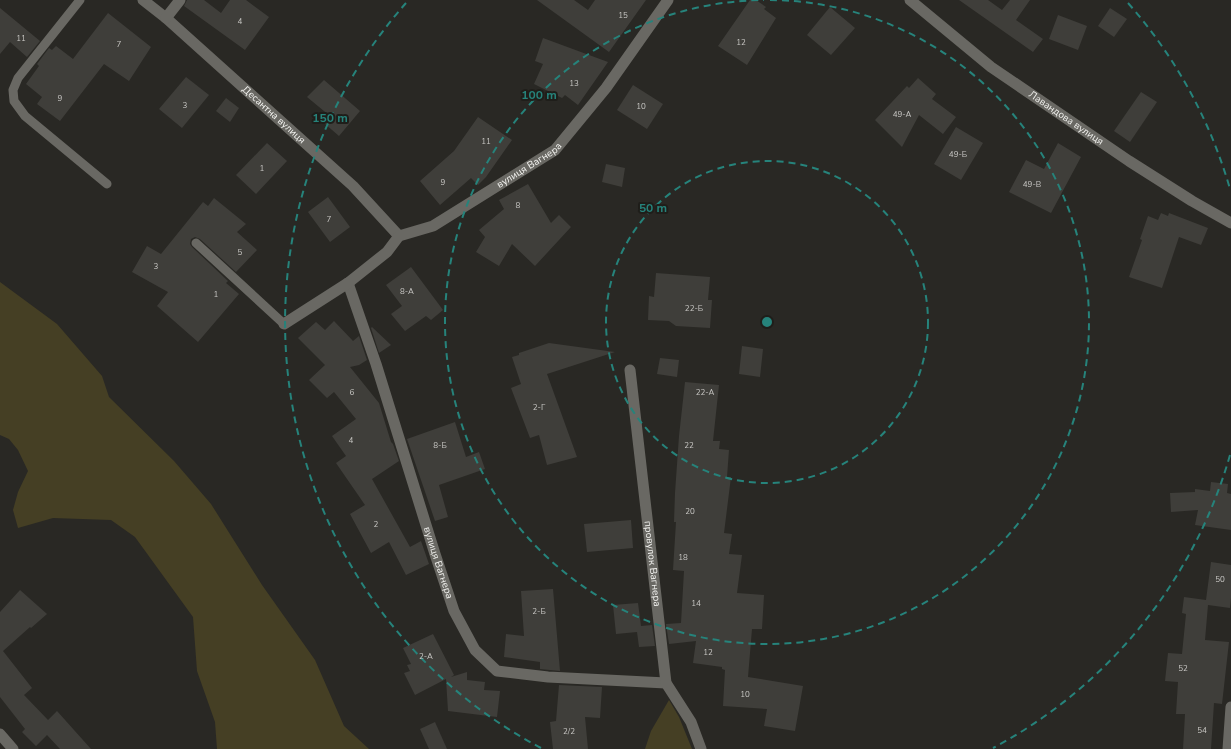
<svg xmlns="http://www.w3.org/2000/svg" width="1231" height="749" viewBox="0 0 1231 749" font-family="'Nunito Sans',sans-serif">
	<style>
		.green { fill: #453f24 }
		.building { fill: #3f3e3a }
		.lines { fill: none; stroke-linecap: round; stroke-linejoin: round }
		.service { stroke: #696863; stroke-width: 9 }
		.minor { stroke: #696863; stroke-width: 11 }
		.ring { fill: none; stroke: #26837b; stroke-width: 2; stroke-dasharray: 7 5 }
		.labels { text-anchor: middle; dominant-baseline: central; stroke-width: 4; stroke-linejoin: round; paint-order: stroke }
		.number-label { font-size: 8px; fill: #c7c6c3 }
		.street-label { font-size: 10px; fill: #f4f4f1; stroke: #1f1e1a }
		.centre { fill: #26837b; stroke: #1f1e1a; stroke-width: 2 }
		.ring-label { font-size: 12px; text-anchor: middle; font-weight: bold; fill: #26837b; stroke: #1f1e1a; stroke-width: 4; stroke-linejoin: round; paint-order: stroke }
	</style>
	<rect width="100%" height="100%" fill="#292824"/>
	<g class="green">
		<path d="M0,282L57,324L102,376L109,397L174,461L211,504L262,585L315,660L344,726L369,749H217L215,722L197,671L193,617L135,537L111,520L53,518L18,528L13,510L18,492L28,471L18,450L9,439L0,435Z"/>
		<path d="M669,700L679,717L692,749H645L651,731Z"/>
	</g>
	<g class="building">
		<path d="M187,0H204L221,13L230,0H246L269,17L245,50L184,6Z"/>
		<path d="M537,0H574L588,10L595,0H646L609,52Z"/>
		<path d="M750,0H756L766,7L764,9L776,18L747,65L718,46Z"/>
		<path d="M959,0H988L1002,10L1010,0H1030L1016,20L1043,39L1033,52Z"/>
		<path d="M830,7L855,28L831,55L807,35Z"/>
		<path d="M0,8L40,41L27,57L10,42L0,54Z"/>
		<path d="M1110,8L1127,19L1114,37L1098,26Z"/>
		<path d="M108,13L151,47L129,81L104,64L60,121L37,104L42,97L26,84L39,66L37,64L49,48L52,50L56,46L73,59Z"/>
		<path d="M1058,15L1087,26L1078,50L1049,39Z"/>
		<path d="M543,38L608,62L578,105L565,95L562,98L534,84L543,64L535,61Z"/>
		<path d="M186,77L209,95L182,128L159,109Z"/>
		<path d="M918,78L936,94L932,99L956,117L943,134L919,115L902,147L875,120L907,86L909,88Z"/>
		<path d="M324,80L360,111L339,136L324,123L330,116L307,97Z"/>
		<path d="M633,85L663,104L647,129L617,110Z"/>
		<path d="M1141,92L1157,102L1130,142L1114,131Z"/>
		<path d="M226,98L239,108L230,122L216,111Z"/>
		<path d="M478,117L512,140L486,177L478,185L471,178L440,205L420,181L454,151Z"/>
		<path d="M956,127L983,143L961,180L934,164Z"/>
		<path d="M267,143L287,161L256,194L236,175Z"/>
		<path d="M1058,143L1081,157L1051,213L1009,192L1026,160L1044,169Z"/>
		<path d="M606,164L625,168L622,187L602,182Z"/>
		<path d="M528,184L551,223L559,215L571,227L535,266L512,244L499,266L476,252L485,237L479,230L504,209L499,200Z"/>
		<path d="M328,197L350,227L330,242L308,212Z"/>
		<path d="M214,198L246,224L237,232L257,250L236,272L200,239L195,237L191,239L190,244L192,247L228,281L226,283L239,294L198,342L157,306L168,292L132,272L147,246L161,254L203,202L208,206Z"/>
		<path d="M1161,213L1168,216L1169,213L1208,228L1201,245L1179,237L1162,288L1129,277L1142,240L1140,239L1148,216L1158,220Z"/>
		<path d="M411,267L443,310L431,320L426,316L405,331L391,314L402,306L386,285Z"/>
		<path d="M656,273L710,277L708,300H712L710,328L676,326L669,321L648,320L649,296L654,297Z"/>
		<path d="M334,321L353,341L359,336L367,360L359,365L350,367L379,403L391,442L393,444L399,461L372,479L410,547L421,541L429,564L406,575L389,542L371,553L350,514L365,505L336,463L346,456L332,436L356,419L334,392L327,398L309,380L325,365L298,338L316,322L325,330Z"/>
		<path d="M372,327L391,345L379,353L371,328Z"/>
		<path d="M549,343L615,352L547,374L577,457L547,465L539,435L530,438L511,388L521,384L512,357L519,355V353Z"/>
		<path d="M742,346L763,349L760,377L739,374Z"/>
		<path d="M660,358L679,360L677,377L657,374Z"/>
		<path d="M685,382L719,385L713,441H720L719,449L729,450L727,477H731L724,533L732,534L729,554L742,555L737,593L764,595L762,629H752L748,677L803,686L795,731L764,726L767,709L723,706L725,670L722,669V667L693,663L696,641L669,644L666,624L681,623L684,571L673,570L676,522H674L675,493L679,436Z"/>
		<path d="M455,422L466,457L479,452L485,469L439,485L448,517L435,521L407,439Z"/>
		<path d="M1211,482L1228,484L1227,493L1231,494V530L1195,525L1198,510L1171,512L1170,493L1195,492V489L1210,491Z"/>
		<path d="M631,520L633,548L587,552L584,524Z"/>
		<path d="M1211,562L1231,565V598L1230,608L1208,605L1205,640L1229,642L1222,704L1214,703L1211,749H1183L1185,714H1176L1178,682L1165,681L1168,653L1182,654L1186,614L1182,613L1184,597L1206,600Z"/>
		<path d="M553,589L560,671L540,669V662L504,657L506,634L524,636L521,591Z"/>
		<path d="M20,590L47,614L31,628L30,627L3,651L32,688L24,695L48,720L57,711L91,749H60L47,735L36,746L22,732L25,729L0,697V612Z"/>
		<path d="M638,603L641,626L652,625L655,646L639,647L637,632L616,634L613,605Z"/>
		<path d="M433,634L454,675L451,677L467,672V680L485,682L484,690L500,691L497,717L448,711L446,679L415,695L404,673L410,671L407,665L411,664L403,648Z"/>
		<path d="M559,685L602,687L600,718L585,717L588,749H553L550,722L556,721Z"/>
		<path d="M435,722L447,749H429L420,729Z"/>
	</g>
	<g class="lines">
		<g class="service">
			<path d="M80,0L18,78L13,90L14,101L25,116L107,184"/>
			<path d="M196,243L284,324"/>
		</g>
		<g class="minor">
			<path id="s1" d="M143,0L166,18L353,186L399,236"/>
			<path id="s2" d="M910,0L991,67L1129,161L1192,201L1231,223"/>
			<path d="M166,18L180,0"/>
			<path id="s3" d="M348,283L376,364L435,554L454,611L475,650L497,671L548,677L666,683"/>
			<path id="s4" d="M284,324L348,283L387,252L399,236L433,226L555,150L606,88L668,0"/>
			<path id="s5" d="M630,370L666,683L691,722L701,749"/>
			<path d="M0,734L13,749"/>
			<path d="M1228,749L1231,707"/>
		</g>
	</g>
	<g class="ring">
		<circle cx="767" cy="322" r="161"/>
		<path d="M770 0A322 322 0 1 1 764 0"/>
		<path d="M1230 455A482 482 0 0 1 993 748M541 748A482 482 0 0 1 406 3M1128 3A482 482 0 0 1 1230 189"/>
	</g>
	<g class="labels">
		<g class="number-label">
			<text x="623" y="15">15</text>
			<text x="240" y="21">4</text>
			<text x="21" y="38">11</text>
			<text x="741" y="42">12</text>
			<text x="119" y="44">7</text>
			<text x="574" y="83">13</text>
			<text x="60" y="98">9</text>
			<text x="185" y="105">3</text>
			<text x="641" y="106">10</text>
			<text x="902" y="114">49-А</text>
			<text x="486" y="141">11</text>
			<text x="958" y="154">49-Б</text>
			<text x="262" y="168">1</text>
			<text x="443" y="182">9</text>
			<text x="1032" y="184">49-В</text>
			<text x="518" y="205">8</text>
			<text x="329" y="219">7</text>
			<text x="240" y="252">5</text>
			<text x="156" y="266">3</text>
			<text x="407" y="291">8-А</text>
			<text x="216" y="294">1</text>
			<text x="694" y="308">22-Б</text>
			<text x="352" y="392">6</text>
			<text x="705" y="392">22-А</text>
			<text x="539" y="407">2-Г</text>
			<text x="351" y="440">4</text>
			<text x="440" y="445">8-Б</text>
			<text x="689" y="445">22</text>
			<text x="690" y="511">20</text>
			<text x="376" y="524">2</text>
			<text x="683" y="557">18</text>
			<text x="1220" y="579">50</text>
			<text x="696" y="603">14</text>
			<text x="539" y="611">2-Б</text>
			<text x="708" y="652">12</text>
			<text x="426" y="656">2-А</text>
			<text x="1183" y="668">52</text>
			<text x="745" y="694">10</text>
			<text x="1202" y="730">54</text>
			<text x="569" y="731">2/2</text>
		</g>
		<g class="street-label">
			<text stroke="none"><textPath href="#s1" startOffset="174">Десантна вулиця</textPath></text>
			<text stroke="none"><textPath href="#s2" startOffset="196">Лавандова вулиця</textPath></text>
			<text stroke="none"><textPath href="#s4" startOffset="295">вулиця Вагнера</textPath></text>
			<text stroke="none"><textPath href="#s3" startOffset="294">вулиця Вагнера</textPath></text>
			<text stroke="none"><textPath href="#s5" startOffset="195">провулок Вагнера</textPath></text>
		</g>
	</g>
	<circle cx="767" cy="322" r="6" class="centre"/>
	<g class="ring-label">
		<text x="539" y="99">100 m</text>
		<text x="330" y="122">150 m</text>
		<text x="653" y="212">50 m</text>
	</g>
</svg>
